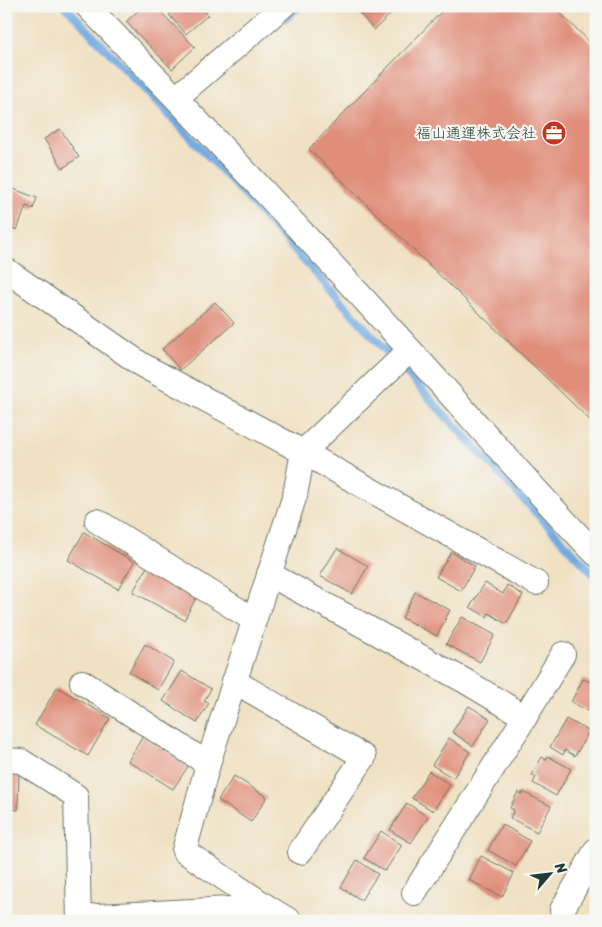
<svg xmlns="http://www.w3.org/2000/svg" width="602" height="927" viewBox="0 0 602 927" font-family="Sriracha,'Klee One',sans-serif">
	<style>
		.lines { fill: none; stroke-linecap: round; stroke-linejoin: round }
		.stream { stroke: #72abe2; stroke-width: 8 }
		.building { fill: #e08e7a }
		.minor-casing { stroke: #687666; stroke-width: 26 }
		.minor { stroke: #fff; stroke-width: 24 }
		.labels { text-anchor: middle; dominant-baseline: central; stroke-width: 4.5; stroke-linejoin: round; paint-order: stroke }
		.poi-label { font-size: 15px; fill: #1f3d34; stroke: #f6f6f2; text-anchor: end }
	</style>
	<rect width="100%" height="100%" fill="#f6f6f2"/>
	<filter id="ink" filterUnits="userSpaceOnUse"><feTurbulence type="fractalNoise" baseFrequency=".02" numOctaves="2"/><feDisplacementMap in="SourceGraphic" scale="10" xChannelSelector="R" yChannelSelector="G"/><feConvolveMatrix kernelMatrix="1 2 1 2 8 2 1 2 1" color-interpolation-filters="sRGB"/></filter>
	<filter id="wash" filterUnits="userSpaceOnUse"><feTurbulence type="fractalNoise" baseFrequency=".0096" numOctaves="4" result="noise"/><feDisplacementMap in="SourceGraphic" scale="20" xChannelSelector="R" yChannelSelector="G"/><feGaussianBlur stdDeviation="1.12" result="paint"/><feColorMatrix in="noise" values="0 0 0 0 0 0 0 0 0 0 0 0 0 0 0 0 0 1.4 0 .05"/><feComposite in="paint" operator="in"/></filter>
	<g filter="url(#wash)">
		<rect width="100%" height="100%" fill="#f0e1c3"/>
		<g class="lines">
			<g class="stream">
				<path d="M65,6L215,163L439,409L596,577"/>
				<path d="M286,18L299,6"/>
			</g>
		</g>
		<g id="blocks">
			<g class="building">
				<path d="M143,6H155L195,47L172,69L126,22Z"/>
				<path d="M179,6H200L208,15L186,34L169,15Z"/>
				<path d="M353,6H399L374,30Z"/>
				<path d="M447,6H553L596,48V426L309,149Z"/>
				<path d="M60,129L79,157L63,168L44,139Z"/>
				<path d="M6,186L37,198L33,209L26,206L17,230L6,226Z"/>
				<path d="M215,302L234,323L180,370L162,349Z"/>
				<path d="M84,532L134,562L118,589L68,560Z"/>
				<path d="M337,548L368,566L352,594L320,576Z"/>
				<path d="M451,552L475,566L461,591L436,577Z"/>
				<path d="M148,565L199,593L184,620L133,592Z"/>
				<path d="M485,583L503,594L507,585L523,595L506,624L489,613L487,617L470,607Z"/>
				<path d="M415,592L450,610L437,636L402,618Z"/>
				<path d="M462,617L495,635L480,662L446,644Z"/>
				<path d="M145,644L174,662L158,690L129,672Z"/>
				<path d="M182,671L211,689L204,701L209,703L197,723L163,701Z"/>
				<path d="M583,679L596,685V715L571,702Z"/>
				<path d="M57,687L110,718L88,756L35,725Z"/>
				<path d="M469,706L490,719L473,746L452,732Z"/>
				<path d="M566,719L589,731L575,756L565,750L563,755L550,747Z"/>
				<path d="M143,736L189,765L173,789L128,761Z"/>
				<path d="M449,738L470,752L453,778L432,765Z"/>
				<path d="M548,756L571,769L556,796L533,783L536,777L532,775L542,757L546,760Z"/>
				<path d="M6,770L19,771L18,810L6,809Z"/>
				<path d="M429,771L450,785L433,811L412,798Z"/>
				<path d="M234,776L267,797L251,822L218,800Z"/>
				<path d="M518,792L522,794L523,792L551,806L537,832L510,818L514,810L510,808Z"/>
				<path d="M407,803L428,817L411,843L390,830Z"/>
				<path d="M502,824L530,841L516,866L488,850Z"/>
				<path d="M381,831L402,845L385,871L364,858Z"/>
				<path d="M481,856L514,873L502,897L469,880Z"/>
				<path d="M357,860L378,874L361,900L341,887Z"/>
			</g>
		</g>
	</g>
	<g filter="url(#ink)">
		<use href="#blocks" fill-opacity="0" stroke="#687666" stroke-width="1"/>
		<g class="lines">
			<defs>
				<g id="minor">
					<path d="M87,6C197,119 305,234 410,350C472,418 532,488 596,554"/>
					<path d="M176,98L283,6"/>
					<path d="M6,270L142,365L303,452L536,583"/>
					<path d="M97,521L254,620"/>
					<path d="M269,574L465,681L525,717L414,893"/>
					<path d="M234,681L364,757L300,852"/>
					<path d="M82,682L208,764"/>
					<path d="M525,717L563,654"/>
					<path d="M6,760L21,761L76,796L79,921"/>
					<path d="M562,910L596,850"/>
					<path d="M79,917L267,907"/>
					<path d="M290,921L267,907L184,851L210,757L295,495L303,452L410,350"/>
				</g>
			</defs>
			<use href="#minor" class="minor-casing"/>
			<use href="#minor" class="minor"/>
		</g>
	</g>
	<defs>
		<symbol id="office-disc" viewBox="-11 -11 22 22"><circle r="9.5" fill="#c8321e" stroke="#f6f6f2"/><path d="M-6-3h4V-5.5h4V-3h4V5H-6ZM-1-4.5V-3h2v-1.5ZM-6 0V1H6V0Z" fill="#fff"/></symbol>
	</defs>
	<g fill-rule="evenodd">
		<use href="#office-disc" x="540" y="119" width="28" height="28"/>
	</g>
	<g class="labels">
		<g class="poi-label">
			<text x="536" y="133">福山通運株式会社</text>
		</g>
	</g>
	<rect width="602" height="927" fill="none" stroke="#f6f6f2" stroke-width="25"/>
	<g transform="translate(550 874) rotate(62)" stroke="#f6f6f2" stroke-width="4" paint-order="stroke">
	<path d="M0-4L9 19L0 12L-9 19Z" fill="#1f3d34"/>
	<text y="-8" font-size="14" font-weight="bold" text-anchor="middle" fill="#1f3d34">N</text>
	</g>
</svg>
